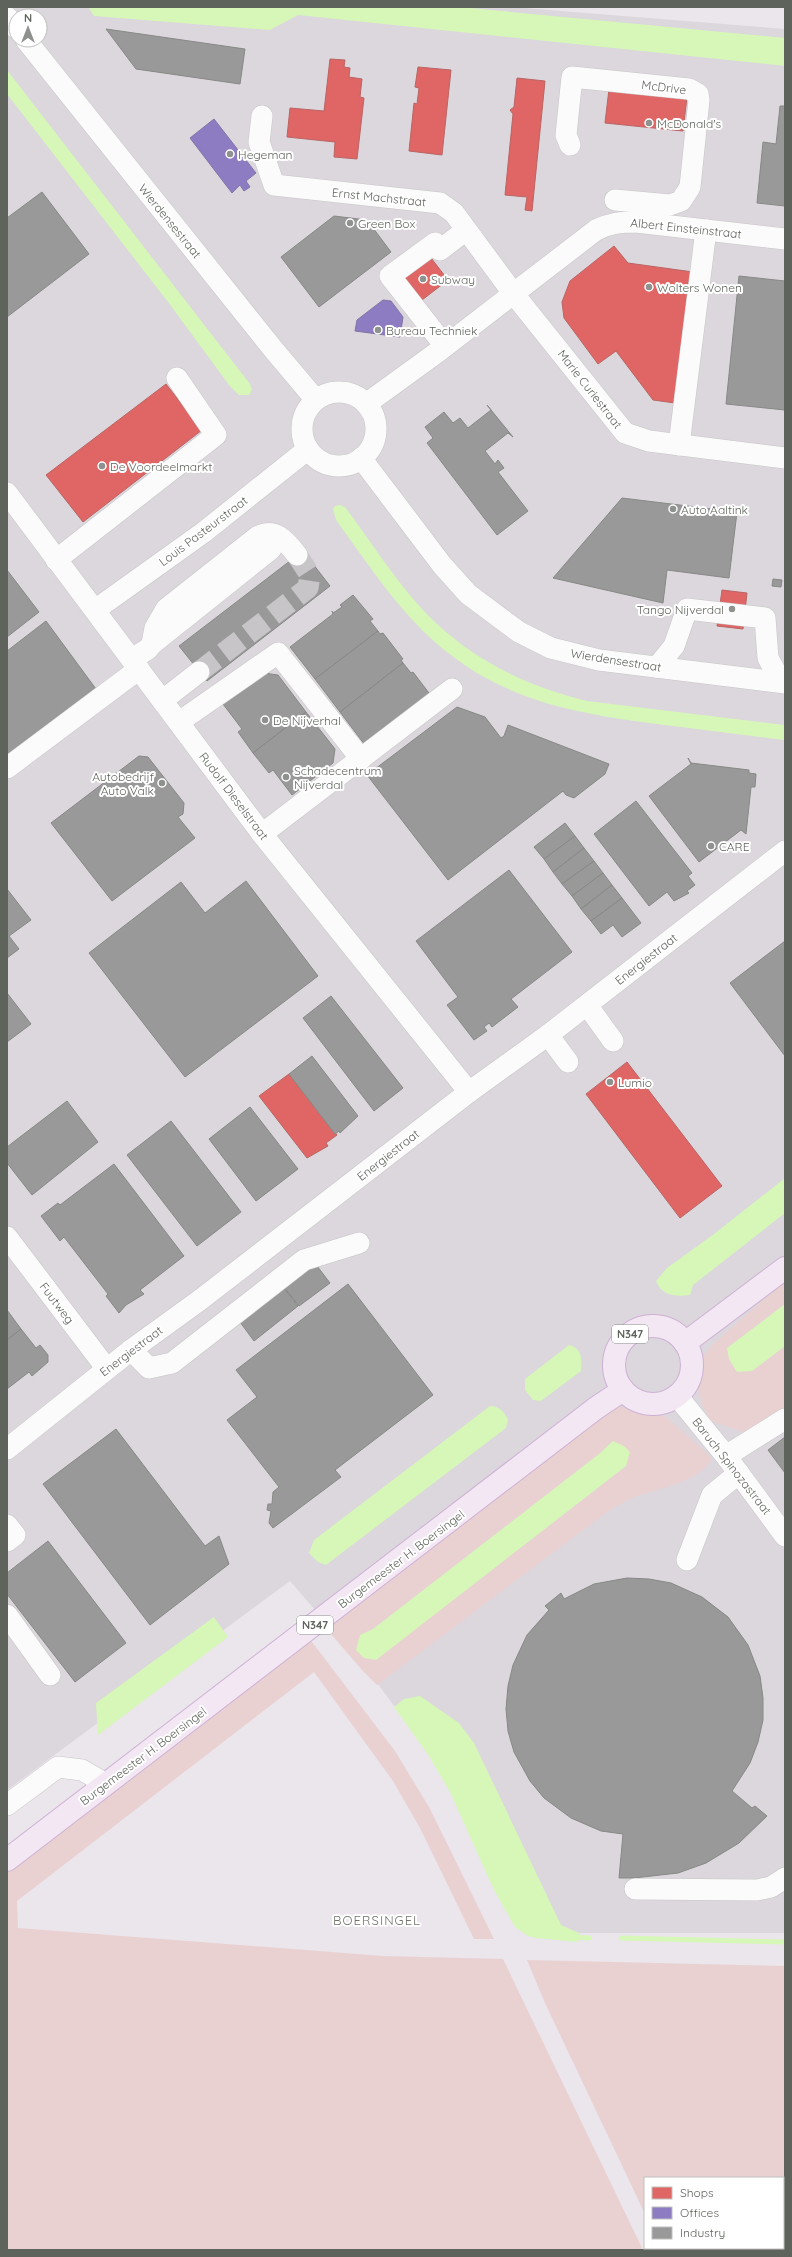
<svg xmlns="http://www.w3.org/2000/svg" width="792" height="2257" viewBox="0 0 792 2257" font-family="Quicksand,sans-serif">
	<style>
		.industrial { fill: #dcd6dd; fill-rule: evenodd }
		.green { fill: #e9d1d2; fill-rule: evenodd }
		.water { fill: #d6f7b8 }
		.shops { fill: #e06666; stroke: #b96563 }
		.offices { fill: #8e7cc3; stroke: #8075a4 }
		.industry { fill: #999; stroke: #878986 }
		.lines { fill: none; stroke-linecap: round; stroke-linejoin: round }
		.stream { stroke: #d6f7b8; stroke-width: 5 }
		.minor-tunnel { stroke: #c8c5c8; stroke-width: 21; stroke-dasharray: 21 10; stroke-linecap: butt }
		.minor-casing { stroke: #c7c6c6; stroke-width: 22 }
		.major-casing { stroke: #cfb1d5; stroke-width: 24 }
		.minor { stroke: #fcfbfc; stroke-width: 21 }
		.major { stroke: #f2e7f3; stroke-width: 22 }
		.poi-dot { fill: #8f918e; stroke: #fff; stroke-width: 1.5 }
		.labels { text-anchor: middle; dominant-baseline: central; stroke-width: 4; stroke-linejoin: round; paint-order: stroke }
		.shield { fill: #fff; stroke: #8e928c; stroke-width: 1 }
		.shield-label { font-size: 11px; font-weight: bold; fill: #5e645b }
		.street-label { font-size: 12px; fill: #5e645b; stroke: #fff }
		.poi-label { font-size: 12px; fill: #5e645b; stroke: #fff; text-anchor: start }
		.neighbourhood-label { font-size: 13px; letter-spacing: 1px; fill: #70766b; stroke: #fff }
	</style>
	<rect width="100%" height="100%" fill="#ebe5ec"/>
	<path class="industrial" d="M7,7H511L785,29V1933H527L447,1778L372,1676L290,1581L7,1790ZM16,16H40V40H16Z"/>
	<g class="green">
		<path d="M785,1281V1304L727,1348L752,1371L785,1346V1407L744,1432L711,1421L702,1405L698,1387L703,1357L713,1344Z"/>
		<path d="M617,1406L666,1417L710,1456L711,1460C700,1481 658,1489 637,1496C629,1499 622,1504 614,1507L377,1685L362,1670L325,1627ZM613,1441L626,1466L376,1659L364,1658L360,1635L373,1629L599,1454Z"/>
		<path d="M309,1638L395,1751L429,1807L494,1939H474L420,1828L393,1781L314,1672L17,1901L18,1928L383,1956L503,1959L643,2250H7V1873Z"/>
		<path d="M527,1960L785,1966V2250H662L661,2248H783V2178H645V2214L545,2003Z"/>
	</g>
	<g class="water">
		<path d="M88,7H459L785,38V66L298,15L270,30L94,16Z"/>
		<path d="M7,70L250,384L252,390L249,395H239L229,385L171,306L7,94Z"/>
		<path d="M340,505L345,507C373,544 401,590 435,622C478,663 530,687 587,701L785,725V740C745,735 705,730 665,725C570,713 493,700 422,630C389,597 363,557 336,520L333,509L335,506Z"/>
		<path d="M785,1178V1213L693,1285L690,1295C676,1297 662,1296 656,1281L667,1268L714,1234Z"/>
		<path d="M785,1304V1346L752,1371L737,1372L729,1359L727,1348Z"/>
		<path d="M569,1345C582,1348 582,1359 581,1371L541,1401L533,1400L525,1390V1379Z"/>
		<path d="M490,1406C499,1406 503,1411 508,1419L506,1428L326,1565L318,1562L309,1553L314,1540Z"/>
		<path d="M613,1441L624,1446L630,1452L626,1466L376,1660L364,1658L356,1650L360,1635L373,1629L599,1454Z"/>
		<path d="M214,1617L228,1637L98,1735L96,1703Z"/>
		<path d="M420,1696L459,1723L474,1743L561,1925L579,1933L577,1942L536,1938L528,1936L515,1927L494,1890L450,1792L429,1756L394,1707L404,1699Z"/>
	</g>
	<g class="shops">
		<path d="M330,59L345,60L344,67L350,68L349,77L362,79L360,97L364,98L357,159L334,157L335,142L287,137L290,108L324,111Z"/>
		<path d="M418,67L451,70L442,155L409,151L414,103L417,104L419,88L415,87Z"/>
		<path d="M517,78L545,81L532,211L525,210L527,197L505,195L513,114L510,110L514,107Z"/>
		<path d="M609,89L687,97L683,131L605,123Z"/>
		<path d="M614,246L628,263L693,272L675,403L653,400L616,351L598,364L564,318L562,302L570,281Z"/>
		<path d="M428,254L448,280L422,300L400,283L406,279L402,274Z"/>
		<path d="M166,384L202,430L83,522L46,475Z"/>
		<path d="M722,590L747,593L743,629L717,626Z"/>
		<path d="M627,1062L722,1186L680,1218L586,1094Z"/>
		<path d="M289,1074L337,1135L326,1143L328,1146L307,1158L259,1096Z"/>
	</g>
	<g class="offices">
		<path d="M214,119L256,173L246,181L250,187L244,191L240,185L232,193L190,138Z"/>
		<path d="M383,300L391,301L403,317L400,337L355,331L357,320Z"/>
	</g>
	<g class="industry">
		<path d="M106,29L245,49L240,84L136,69Z"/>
		<path d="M780,106H785V206L757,203L763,142L776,144Z"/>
		<path d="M42,192L89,254L7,317V218Z"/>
		<path d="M334,216L367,220L391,252L319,307L281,257Z"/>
		<path d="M739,276L785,281V410L726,404Z"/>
		<path d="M487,405L513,437L508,433L485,451L495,464L498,460L504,468L498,472L528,511L497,535L427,443L433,438L425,427L444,412L453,423L460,418L468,428L491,410Z"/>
		<path d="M622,498L737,512L729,578L667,570L663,603L553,578Z"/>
		<path d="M303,551L330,586L207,681L179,646Z"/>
		<path d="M7,570L39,612L7,637Z"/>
		<path d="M773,579L782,580L781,587L772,586Z"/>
		<path d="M353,595L373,619L370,621L378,631L315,679L290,647L333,614L332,611L333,613L342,607L340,605Z"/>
		<path d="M46,621L96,689L7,758V651Z"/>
		<path d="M378,631L380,634L383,633L403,659L401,660L403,663L340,712L315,679Z"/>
		<path d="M403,663L411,673L413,672L432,697L365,745L340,712Z"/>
		<path d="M264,673L278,675L306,712L253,753L238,732L242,729L223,704Z"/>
		<path d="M457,707L485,717L501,738L504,736L508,725L609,764L605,774L574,798L566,795L563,791L448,880L367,775Z"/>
		<path d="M306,712L335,749L333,763L292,795L273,770L269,773L253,753Z"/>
		<path d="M139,756L148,757L184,803L183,814L178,817L195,838L112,901L51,823Z"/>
		<path d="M688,758L691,763L749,770V773L756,774L755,787H751L746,834L741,830L699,862L649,796L691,764Z"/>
		<path d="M636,801L692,873L688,876L695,885L687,891L689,893L674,901L667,892L649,906L594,834Z"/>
		<path d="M565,823L575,836L544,859L534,847Z"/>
		<path d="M575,836L584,848L553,872L544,859Z"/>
		<path d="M584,848L594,861L562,884L553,872Z"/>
		<path d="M594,861L603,873L572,896L562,884Z"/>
		<path d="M509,870L572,952L511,999L518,1007L492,1027L489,1023L484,1027L487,1031L474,1040L447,1005L458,997L416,941Z"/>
		<path d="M603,873L612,885L581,909L572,896Z"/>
		<path d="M246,881L318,976L185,1077L89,953L181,882L205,913Z"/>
		<path d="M612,885L622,898L591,921L581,909Z"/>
		<path d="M7,889L31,920L9,936L19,949L7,958Z"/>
		<path d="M622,898L641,923L622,937L613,925L601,934L591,921Z"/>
		<path d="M785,941V1056L730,983Z"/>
		<path d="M7,993L31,1024L7,1042Z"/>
		<path d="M331,996L403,1088L374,1111L303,1018Z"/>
		<path d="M312,1056L358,1116L340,1133L339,1131L335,1134L289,1074Z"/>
		<path d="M67,1101L98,1142L32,1195L7,1163V1147Z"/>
		<path d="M250,1107L298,1169L256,1201L209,1139Z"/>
		<path d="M171,1121L241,1212L197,1246L127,1155Z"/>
		<path d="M114,1164L184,1256L140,1290L144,1294L126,1305L119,1313L106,1296L108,1294L64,1237L60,1241L41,1216L58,1203L60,1205Z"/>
		<path d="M314,1262L330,1283L299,1306L283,1286Z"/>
		<path d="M348,1284L433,1395L335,1470L341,1477L273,1528L269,1523L271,1511L267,1510L268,1504H272L273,1492L279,1487L227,1420L257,1397L236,1370Z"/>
		<path d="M284,1288L298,1306L254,1341L240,1322Z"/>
		<path d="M7,1310L21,1329L7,1340Z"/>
		<path d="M21,1329L36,1348L40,1345L48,1355V1362L32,1376L29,1372L7,1389V1340Z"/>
		<path d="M116,1429L205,1546L219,1536L229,1564L150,1625L43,1484Z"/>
		<path d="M785,1437V1473L768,1450Z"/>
		<path d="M48,1541L126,1643L75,1682L7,1594V1573Z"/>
		<path d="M627,1578L649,1579L671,1583L702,1597L728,1617L748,1645L760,1676L763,1698V1720L758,1742L750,1763L732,1791L752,1808L755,1806L767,1816L739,1843L706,1863L678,1873L634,1878H619L623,1834L601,1831L571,1818L544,1798L530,1781L514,1752L508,1731L506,1709L508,1686L513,1665L527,1635L549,1610L545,1606L561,1593L564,1599L594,1584Z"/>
	</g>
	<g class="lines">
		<g class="stream">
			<path d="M572,1937L589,1938"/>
			<path d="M621,1938L785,1942"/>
		</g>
		<path class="minor-tunnel" d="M199,672L308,588L310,575L297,555"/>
		<defs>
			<g id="minor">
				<path d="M7,17L16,28"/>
				<path d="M26,40L273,349L316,400"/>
				<path d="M262,116L259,142L274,185L440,203L454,213L513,293L625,433L649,441L785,458"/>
				<path d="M570,145L566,135L572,77L689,89L698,94L699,100L690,187L681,201L670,205L615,200"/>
				<path d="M435,243L390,276L445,346"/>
				<path d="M440,250L466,230"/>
				<circle cx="339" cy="429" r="37"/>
				<path d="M366,404L439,351L596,230C610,223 621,222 636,222L785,239"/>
				<path d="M679,445L706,230"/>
				<path d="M361,458L442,565L468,594L519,632L551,648L599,660L785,683"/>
				<path d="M7,493L262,834L469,1092"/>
				<path d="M56,560L216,435L177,378"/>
				<path d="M95,610L204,532L308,449"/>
				<path d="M152,644L271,549"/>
				<path d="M132,659L148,649L152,644L155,628L166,609L257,537C275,527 286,541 297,555"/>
				<path d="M657,667L674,646L687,609L765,618L768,658L781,682"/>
				<path d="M163,700L199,672"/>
				<path d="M179,722L278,653L361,759"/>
				<path d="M7,768L139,669"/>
				<path d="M262,834L452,689"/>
				<path d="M587,1005L613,1041"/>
				<path d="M548,1035L568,1062"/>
				<path d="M7,1237L107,1369"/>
				<path d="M131,1350L149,1368L172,1363L304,1260L359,1243"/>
				<path d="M677,1396L726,1456L785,1536"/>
				<path d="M7,1449L131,1350L200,1300L469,1092L548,1035L785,851"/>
				<path d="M726,1456L785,1419"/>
				<path d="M7,1525L15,1535L7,1541"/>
				<path d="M687,1560L712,1495L739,1473"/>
				<path d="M7,1615L50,1675"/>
				<path d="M7,1805L58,1767L82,1770L106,1784"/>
				<path d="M635,1889L757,1890L771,1887L785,1878"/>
			</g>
			<g id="major">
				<circle cx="653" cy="1365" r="39"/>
				<path d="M685,1343L785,1268"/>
				<path d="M7,1860L596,1408L623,1390"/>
			</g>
		</defs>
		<use href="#minor" class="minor-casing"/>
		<use href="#major" class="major-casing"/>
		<use href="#minor" class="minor"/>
		<use href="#major" class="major"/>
	</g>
	<g class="poi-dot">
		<circle cx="649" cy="123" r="4"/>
		<circle cx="230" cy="154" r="4"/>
		<circle cx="350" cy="223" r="4"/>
		<circle cx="423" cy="279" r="4"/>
		<circle cx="649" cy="287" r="4"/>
		<circle cx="378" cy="330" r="4"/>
		<circle cx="102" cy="466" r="4"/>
		<circle cx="673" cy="509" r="4"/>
		<circle cx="732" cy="609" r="4"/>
		<circle cx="265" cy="720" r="4"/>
		<circle cx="286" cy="777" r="4"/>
		<circle cx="162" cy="783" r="4"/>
		<circle cx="711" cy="846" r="4"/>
		<circle cx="610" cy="1082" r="4"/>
	</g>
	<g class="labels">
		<g class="shield">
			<rect x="612" y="1325" width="36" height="18" rx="3"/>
			<rect x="297" y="1616" width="36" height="18" rx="3"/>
		</g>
		<g class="shield-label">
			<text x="630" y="1334">N347</text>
			<text x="315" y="1625">N347</text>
		</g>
		<g class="street-label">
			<text transform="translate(664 87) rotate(7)">McDrive</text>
			<text transform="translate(379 197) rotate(6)">Ernst Machstraat</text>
			<text transform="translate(170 221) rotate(51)">Wierdensestraat</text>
			<text transform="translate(686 228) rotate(6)">Albert Einsteinstraat</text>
			<text transform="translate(590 389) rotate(52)">Marie Curiestraat</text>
			<text transform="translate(203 531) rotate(-37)">Louis Pasteurstraat</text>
			<text transform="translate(616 660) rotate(9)">Wierdensestraat</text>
			<text transform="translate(234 796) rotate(53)">Rudolf Dieselstraat</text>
			<text transform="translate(646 959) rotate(-38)">Energiestraat</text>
			<text transform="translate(388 1155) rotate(-38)">Energiestraat</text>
			<text transform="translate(57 1303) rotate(53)">Fuutweg</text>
			<text transform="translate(131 1351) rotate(-37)">Energiestraat</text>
			<text transform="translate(732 1466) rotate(52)">Baruch Spinozastraat</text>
			<text transform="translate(401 1559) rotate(-37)">Burgemeester H. Boersingel</text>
			<text transform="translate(143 1756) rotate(-37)">Burgemeester H. Boersingel</text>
		</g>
		<g class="poi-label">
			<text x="657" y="123">McDonald's</text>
			<text x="238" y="154">Hegeman</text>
			<text x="358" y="223">Green Box</text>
			<text x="431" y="279">Subway</text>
			<text x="657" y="287">Wolters Wonen</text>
			<text x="386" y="330">Bureau Techniek</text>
			<text x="110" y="466">De Voordeelmarkt</text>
			<text x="681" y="509">Auto Aaltink</text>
			<text x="724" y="609" text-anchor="end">Tango Nijverdal</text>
			<text x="273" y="720">De Nijverhal</text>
			<text x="294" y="770">Schadecentrum<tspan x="294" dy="14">Nijverdal</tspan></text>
			<text x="154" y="776" text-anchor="end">Autobedrijf<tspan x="154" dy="14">Auto Valk</tspan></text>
			<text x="719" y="846">CARE</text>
			<text x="618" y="1082">Lumio</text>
		</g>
		<g class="neighbourhood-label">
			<text x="377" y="1920">BOERSINGEL</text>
		</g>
	</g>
	<rect width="792" height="2257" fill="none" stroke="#5e645b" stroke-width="16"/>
	<rect x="644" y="2177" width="140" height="72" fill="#ffffff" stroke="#bfc1bd"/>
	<rect x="652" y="2187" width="20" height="12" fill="#e06666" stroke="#bfc1bd"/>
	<text x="680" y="2197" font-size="12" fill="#5e645b">Shops</text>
	<rect x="652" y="2207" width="20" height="12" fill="#8e7cc3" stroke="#bfc1bd"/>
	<text x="680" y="2217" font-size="12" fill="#5e645b">Offices</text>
	<rect x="652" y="2227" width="20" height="12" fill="#999999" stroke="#bfc1bd"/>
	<text x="680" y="2237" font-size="12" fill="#5e645b">Industry</text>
	<g transform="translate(28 28)"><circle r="19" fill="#ffffff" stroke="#bfc1bd"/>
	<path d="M0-3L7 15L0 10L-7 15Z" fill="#8f918e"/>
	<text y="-6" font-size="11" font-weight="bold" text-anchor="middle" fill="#5e645b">N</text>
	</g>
</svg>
